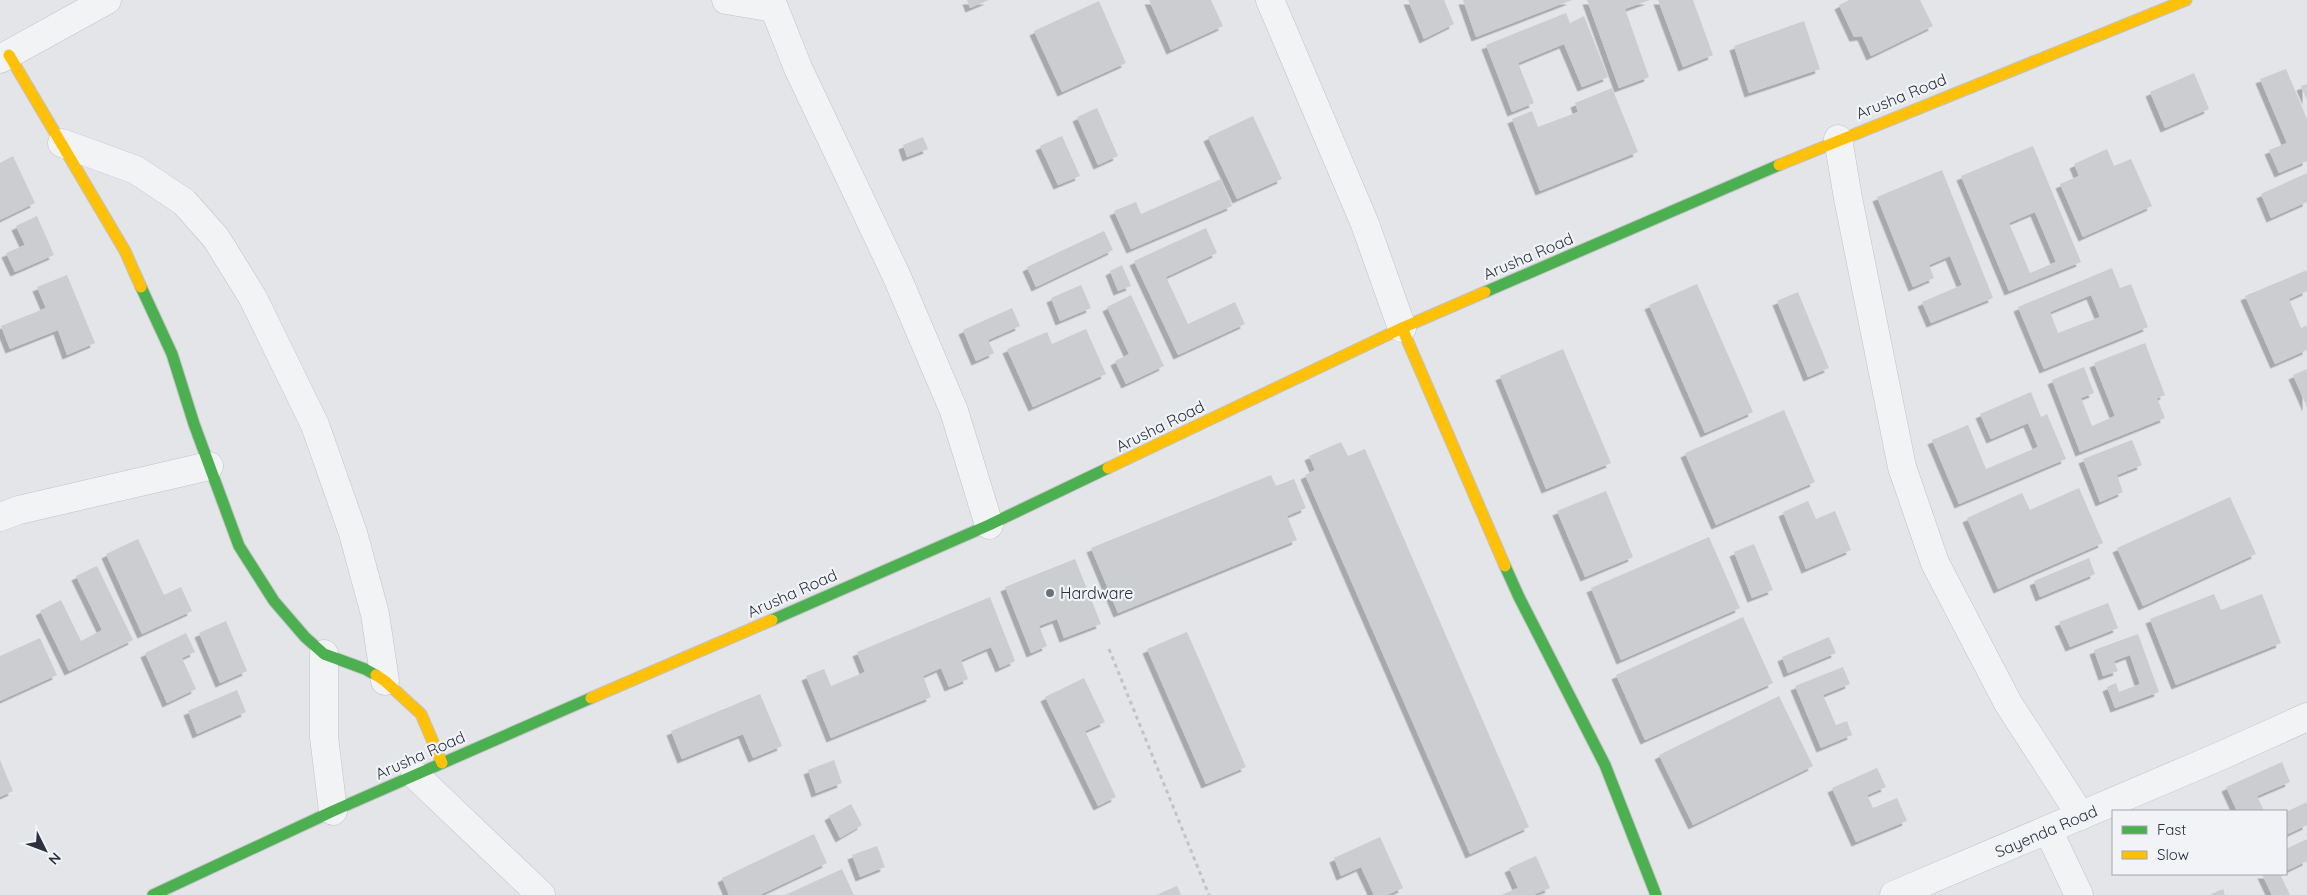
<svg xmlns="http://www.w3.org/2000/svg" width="2307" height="895" viewBox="0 0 2307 895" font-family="Quicksand,sans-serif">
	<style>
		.building { fill: #cbcdd0; fill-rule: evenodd; filter: url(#shadow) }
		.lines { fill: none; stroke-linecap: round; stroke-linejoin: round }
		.street-casing { stroke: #c1c3c6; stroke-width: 29 }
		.fast-casing { stroke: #c1c3c6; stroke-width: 13 }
		.slow-casing { stroke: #c1c3c6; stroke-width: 13 }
		.path { stroke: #c2c3c8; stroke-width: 3; stroke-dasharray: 4 4; stroke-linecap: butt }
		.street { stroke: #f2f3f5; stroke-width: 28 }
		.fast { stroke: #4caf50; stroke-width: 11 }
		.slow { stroke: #ffc107; stroke-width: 11 }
		.poi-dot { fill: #6b707a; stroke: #f1f3f6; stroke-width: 2 }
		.labels { text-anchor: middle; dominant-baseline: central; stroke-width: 4.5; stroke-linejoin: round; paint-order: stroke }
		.street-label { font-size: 16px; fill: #2b313f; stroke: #f1f3f6 }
		.poi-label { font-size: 16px; fill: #2b313f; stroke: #f1f3f6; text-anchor: start }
	</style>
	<defs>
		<filter id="shadow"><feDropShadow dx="-4.5" dy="4.5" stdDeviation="0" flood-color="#0004"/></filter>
	</defs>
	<rect width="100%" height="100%" fill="#e3e5e8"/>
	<g class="building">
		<path d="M967,0H989L970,8Z"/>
		<path d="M1149,0H1211L1223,26L1171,50Z"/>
		<path d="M1408,0H1444L1454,24L1424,39Z"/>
		<path d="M1463,0H1572L1476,37Z"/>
		<path d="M1587,0H1650L1625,9L1649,77L1619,88Z"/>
		<path d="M1658,0H1693L1713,55L1683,67Z"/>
		<path d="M1849,0H1920L1933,26L1871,56L1862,36L1854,37L1839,5Z"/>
		<path d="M1099,1L1126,63L1062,92L1034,31Z"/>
		<path d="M1566,13L1570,23L1584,16L1608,77L1582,87L1564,44L1518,63L1534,103L1512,112L1486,45Z"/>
		<path d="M1804,21L1820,69L1749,93L1734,46Z"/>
		<path d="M2286,69L2307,119V161L2279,173L2269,150L2287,143L2260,79Z"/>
		<path d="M2194,73L2209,109L2165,128L2150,92Z"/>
		<path d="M2307,84V100L2301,86Z"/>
		<path d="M1612,88L1638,152L1540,191L1512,119L1532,111L1538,127L1578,112L1575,103Z"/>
		<path d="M1097,108L1118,156L1098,165L1077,117Z"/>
		<path d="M1253,116L1282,179L1237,199L1208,137Z"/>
		<path d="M1062,136L1080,176L1058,185L1040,146Z"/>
		<path d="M923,137L928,149L907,157L903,145Z"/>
		<path d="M2033,146L2081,262L2009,291L1961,176ZM2035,212L2056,262L2030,273L2009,223Z"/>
		<path d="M2107,149L2114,166L2131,159L2152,206L2083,237L2060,184L2079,176L2074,164Z"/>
		<path d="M13,156L35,203L0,220V163Z"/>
		<path d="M1942,170L1993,298L1931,323L1922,302L1962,285L1950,256L1929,265L1934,278L1913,287L1877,197Z"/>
		<path d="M2307,173V202L2271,218L2261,194Z"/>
		<path d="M1221,179L1232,206L1131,249L1114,211L1136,202L1141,214Z"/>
		<path d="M37,216L54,255L15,272L6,253L25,245L16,226Z"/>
		<path d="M1206,228L1217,253L1166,277L1188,324L1235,302L1245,324L1178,355L1134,261Z"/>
		<path d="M1104,231L1113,250L1036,287L1027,267Z"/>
		<path d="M1122,265L1131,286L1118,291L1110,271Z"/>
		<path d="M2112,268L2120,288L2131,284L2148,327L2044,369L2018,307ZM2091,295L2100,317L2058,333L2050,312Z"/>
		<path d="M2307,270V291L2289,299L2301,328L2307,325V350L2275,364L2245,296Z"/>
		<path d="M67,275L95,343L67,355L58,330L10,349L1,326L46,308L37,287Z"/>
		<path d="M1697,284L1753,412L1705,433L1649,305Z"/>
		<path d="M1081,285L1091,308L1060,321L1051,298Z"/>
		<path d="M1798,292L1829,368L1808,377L1777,301Z"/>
		<path d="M1131,295L1164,366L1126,384L1115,361L1129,354L1107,307Z"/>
		<path d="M1012,308L1020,326L988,340L994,353L976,361L963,330Z"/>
		<path d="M1086,329L1106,374L1033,407L1007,349L1047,332L1052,344Z"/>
		<path d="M2145,343L2165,395L2157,398L2165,418L2080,452L2052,380L2084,367L2094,393L2081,398L2092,426L2115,416L2094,363Z"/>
		<path d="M1563,349L1611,463L1546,489L1500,376Z"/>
		<path d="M2307,369V407L2293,375Z"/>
		<path d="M2031,392L2041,417L2047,414L2066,459L1959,504L1932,440L1968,425L1986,469L2038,447L2028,423L1991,439L1980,414Z"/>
		<path d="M1784,410L1815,482L1716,525L1685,453Z"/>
		<path d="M2132,440L2142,465L2117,475L2123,492L2100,502L2083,459Z"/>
		<path d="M1341,442L1348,456L1365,449L1529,827L1470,854L1305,475L1315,470L1309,456Z"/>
		<path d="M1271,475L1276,486L1294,479L1306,508L1287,516L1297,540L1118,613L1091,548Z"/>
		<path d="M2079,488L2103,543L1998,589L1967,518L2022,493L2030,510Z"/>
		<path d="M1606,491L1633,557L1585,577L1557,511Z"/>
		<path d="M2230,497L2256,554L2143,606L2117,548Z"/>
		<path d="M1808,501L1816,519L1835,511L1851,550L1806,569L1783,512Z"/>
		<path d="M1709,537L1740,608L1621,660L1591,588Z"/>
		<path d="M138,539L164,595L181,587L192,611L142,634L106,554Z"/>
		<path d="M1754,544L1773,590L1752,598L1734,552Z"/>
		<path d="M2089,558L2095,574L2040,597L2034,581Z"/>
		<path d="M1075,559L1101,624L1064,638L1057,619L1039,626L1047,646L1031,653L1005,587Z"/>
		<path d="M97,566L133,640L69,671L40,611L61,600L81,641L102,630L76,576Z"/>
		<path d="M2214,594L2221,610L2262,594L2281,643L2176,685L2150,619Z"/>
		<path d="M990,597L1015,661L1000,668L991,647L961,660L968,679L949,687L941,668L923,676L931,697L831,738L806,676L824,669L831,686L865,672L857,652Z"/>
		<path d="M2108,603L2118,628L2070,647L2059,622Z"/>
		<path d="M1743,617L1773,683L1645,740L1616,675Z"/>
		<path d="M226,621L247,671L220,683L199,633Z"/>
		<path d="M1187,632L1246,767L1206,784L1147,649Z"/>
		<path d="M186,633L195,652L182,658L196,689L167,703L145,653Z"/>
		<path d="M2138,634L2159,692L2115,708L2107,687L2116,683L2119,692L2140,684L2130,655L2114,661L2118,671L2103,676L2094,650Z"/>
		<path d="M1829,637L1836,653L1788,673L1782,657Z"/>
		<path d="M40,638L57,675L0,701V656Z"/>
		<path d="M1843,667L1850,684L1823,695L1836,725L1847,721L1852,735L1821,748L1795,686Z"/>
		<path d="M1084,678L1105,722L1085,731L1116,797L1098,806L1045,697Z"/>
		<path d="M237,690L246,712L197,734L188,711Z"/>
		<path d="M760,694L782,746L753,758L743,734L682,759L671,731Z"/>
		<path d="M1779,696L1813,766L1693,825L1659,755Z"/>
		<path d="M0,760L13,791L0,797Z"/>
		<path d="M834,760L842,783L816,793L808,770Z"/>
		<path d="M2282,762L2290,782L2257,796L2264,811H2237L2226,787Z"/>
		<path d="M1877,768L1886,787L1867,795L1873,808L1897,798L1907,821L1856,842L1832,788Z"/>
		<path d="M2307,802V825L2286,835V812Z"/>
		<path d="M851,804L862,825L840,838L829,816Z"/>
		<path d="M814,834L827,863L760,895H729L722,878Z"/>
		<path d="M1380,837L1403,888L1387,895H1374L1361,867L1341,876L1334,858Z"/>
		<path d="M2307,839V861L2286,871V849Z"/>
		<path d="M877,846L885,867L860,877L852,855Z"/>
		<path d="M1536,856L1550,888L1533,895H1501L1518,888L1509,868Z"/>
		<path d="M842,869L854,895H785Z"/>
		<path d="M2262,874H2280L2290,895H2272Z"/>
		<path d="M1177,886L1181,895H1156Z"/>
		<path d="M2223,889L2225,895H2209Z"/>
	</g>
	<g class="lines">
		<defs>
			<g id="street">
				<path d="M726,0L774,8"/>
				<path d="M771,0L798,68L897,277L954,411L989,525"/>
				<path d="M1270,0L1365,224L1402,328"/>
				<path d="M0,59L107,0"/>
				<path d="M1838,139L1848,198L1902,467L1935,563L2008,703L2081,816"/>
				<path d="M62,143L136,170L184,202L216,238L253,298L315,425L353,533L375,614L385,681"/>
				<path d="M0,517L19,510L209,466"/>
				<path d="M324,654V737L333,811"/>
				<path d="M415,775L541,895"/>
				<path d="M2048,830L2079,895"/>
				<path d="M1894,895L2225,754L2307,717"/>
			</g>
			<g id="fast">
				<path d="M141,287L172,354L194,424L239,546L274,601L305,637L324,654L365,669L376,675"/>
				<path d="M1485,292L1779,165"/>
				<path d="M1505,566L1519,597L1605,765L1656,895"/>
				<path d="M772,620L989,525L1108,468"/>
				<path d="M153,895L333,811L591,698"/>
			</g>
			<g id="slow">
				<path d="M9,55L125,251L141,287"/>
				<path d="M1779,165L2186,0"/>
				<path d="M1402,328L1505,566"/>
				<path d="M1108,468L1402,328L1485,292"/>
				<path d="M376,675L385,681L421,714L442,763"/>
				<path d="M591,698L772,620"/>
			</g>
		</defs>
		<use href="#street" class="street-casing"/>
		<use href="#fast" class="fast-casing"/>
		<use href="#slow" class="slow-casing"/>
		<path class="path" d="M1109,649L1209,895"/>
		<use href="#street" class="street"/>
		<use href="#fast" class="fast"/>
		<use href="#slow" class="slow"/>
	</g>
	<circle class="poi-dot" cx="1050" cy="593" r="5"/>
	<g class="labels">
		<g class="street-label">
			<text transform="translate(1901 96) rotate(-22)">Arusha Road</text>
			<text transform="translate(1528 256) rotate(-23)">Arusha Road</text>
			<text transform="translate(1160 426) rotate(-26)">Arusha Road</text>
			<text transform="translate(792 593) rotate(-24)">Arusha Road</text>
			<text transform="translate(420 755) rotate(-24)">Arusha Road</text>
			<text transform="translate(2046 831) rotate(-23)">Sayenda Road</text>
		</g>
		<g class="poi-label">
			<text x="1060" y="593">Hardware</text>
		</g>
	</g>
	<rect x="2112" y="810" width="175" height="65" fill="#f1f3f6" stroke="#a2a5ad"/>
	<rect x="2122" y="826" width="25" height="8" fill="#4caf50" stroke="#a2a5ad"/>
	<text x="2157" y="835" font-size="15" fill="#2b313f">Fast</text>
	<rect x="2122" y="851" width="25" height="8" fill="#ffc107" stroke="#a2a5ad"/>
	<text x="2157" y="860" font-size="15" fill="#2b313f">Slow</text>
	<g transform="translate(45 850) rotate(132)" stroke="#f1f3f6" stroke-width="4" paint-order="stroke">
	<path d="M0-4L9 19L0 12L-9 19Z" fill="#2b313f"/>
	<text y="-8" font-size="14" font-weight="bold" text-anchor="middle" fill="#2b313f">N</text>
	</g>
</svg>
